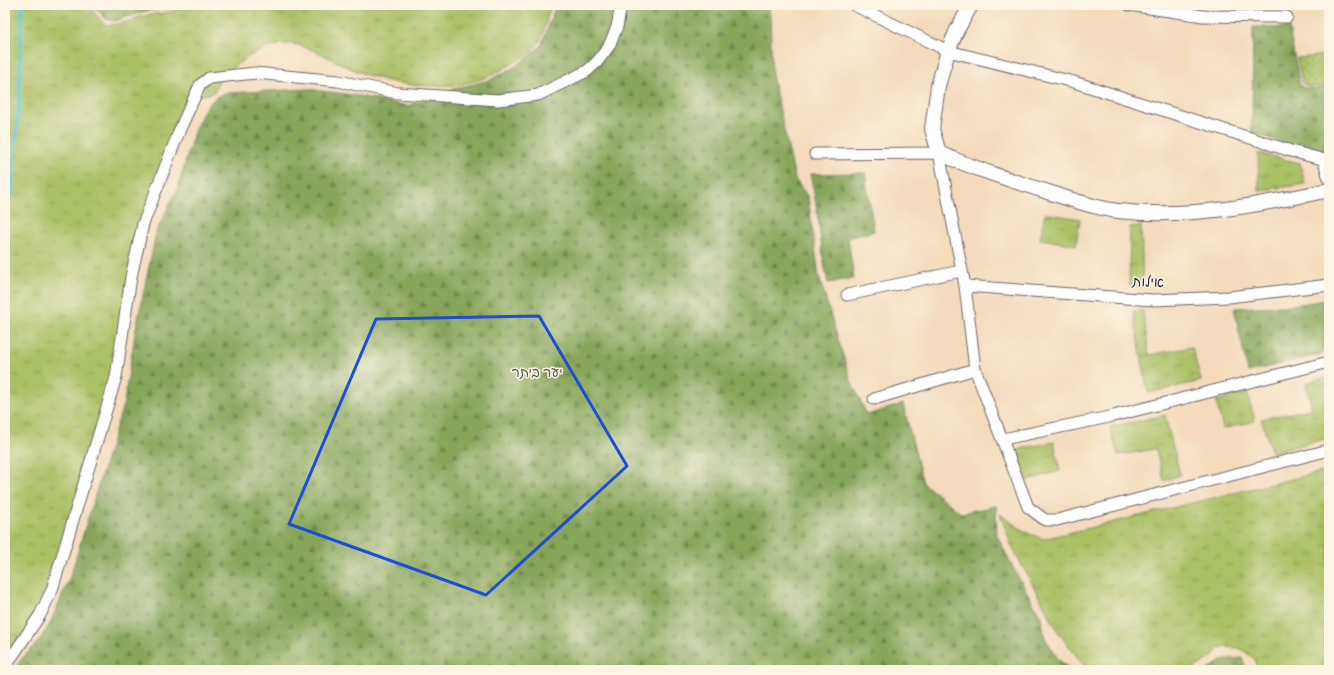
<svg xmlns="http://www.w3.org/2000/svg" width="1334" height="675" viewBox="0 0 1334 675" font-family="'Gochi Hand','Playpen Sans Hebrew',sans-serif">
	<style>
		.grass { fill: url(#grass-tufts); stroke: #667150 }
		.forest { fill: url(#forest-firs); stroke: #54644a }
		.park { fill: url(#park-dots); stroke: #667150 }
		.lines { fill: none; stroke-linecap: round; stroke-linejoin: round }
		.stream { stroke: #56c3cf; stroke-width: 3.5 }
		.minor-casing { stroke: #6b6368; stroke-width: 13 }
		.tertiary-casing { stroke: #6b6368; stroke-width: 16 }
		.minor { stroke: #fff; stroke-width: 11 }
		.tertiary { stroke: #fff; stroke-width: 14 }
		.marked { fill: none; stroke: #1d4ed8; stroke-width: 3; stroke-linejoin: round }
		.labels { text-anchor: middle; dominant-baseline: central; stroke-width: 3; stroke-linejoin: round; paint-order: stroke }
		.street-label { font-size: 14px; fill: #22223b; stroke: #fcf5e5 }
		.park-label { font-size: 14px; fill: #52594a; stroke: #fcf5e5 }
	</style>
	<defs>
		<pattern id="grass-tufts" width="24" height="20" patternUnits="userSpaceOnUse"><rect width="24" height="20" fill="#aac065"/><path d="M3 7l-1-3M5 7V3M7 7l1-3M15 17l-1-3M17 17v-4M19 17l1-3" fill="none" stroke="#8a9c54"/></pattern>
		<pattern id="forest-firs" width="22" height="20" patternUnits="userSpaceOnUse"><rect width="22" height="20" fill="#87a65a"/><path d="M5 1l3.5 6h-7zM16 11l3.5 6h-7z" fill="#6e874c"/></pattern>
		<pattern id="park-dots" width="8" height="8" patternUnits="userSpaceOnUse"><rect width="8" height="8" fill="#aac065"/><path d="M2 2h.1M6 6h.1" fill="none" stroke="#8a9c54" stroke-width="1.8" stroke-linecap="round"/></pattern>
	</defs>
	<rect width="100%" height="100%" fill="#fcf5e5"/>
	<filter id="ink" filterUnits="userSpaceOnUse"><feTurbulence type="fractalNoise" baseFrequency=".025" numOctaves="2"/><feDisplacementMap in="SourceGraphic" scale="8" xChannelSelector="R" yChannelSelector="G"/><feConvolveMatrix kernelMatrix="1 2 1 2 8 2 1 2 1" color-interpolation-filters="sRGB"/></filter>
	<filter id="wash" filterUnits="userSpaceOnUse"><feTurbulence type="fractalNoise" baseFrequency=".012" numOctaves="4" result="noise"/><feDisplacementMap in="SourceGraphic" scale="16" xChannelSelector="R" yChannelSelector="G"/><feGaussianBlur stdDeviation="0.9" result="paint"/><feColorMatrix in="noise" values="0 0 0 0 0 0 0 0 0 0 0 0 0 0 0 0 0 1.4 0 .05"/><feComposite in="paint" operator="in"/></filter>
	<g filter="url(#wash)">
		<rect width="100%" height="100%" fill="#f3dbbb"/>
		<g class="grass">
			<path d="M5,5H87L106,25C124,25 133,17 149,15C165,12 173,14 188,5H551C548,15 543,38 537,45C530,54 518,61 508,66C502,70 496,74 489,76C453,92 398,87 362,73C340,65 320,51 298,45C270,38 223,67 213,93L195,96L157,180L107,401L53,572L36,618L5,662Z"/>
			<path d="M1258,153L1300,163L1305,184L1259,191Z"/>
			<path d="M1045,213L1080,219L1076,245L1040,239Z"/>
			<path d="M1141,226L1143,287L1129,285L1130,227Z"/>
			<path d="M1143,310L1149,355L1192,347L1201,381L1148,393L1133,311Z"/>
			<path d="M1329,377V438L1272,452L1261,419L1312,409L1306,383Z"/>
			<path d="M1247,392L1255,421L1223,429L1216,401Z"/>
			<path d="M1165,415L1180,475L1164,481L1156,449L1118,455L1110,427Z"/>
			<path d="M1054,442L1060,471L1024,481C1021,471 1014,459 1020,449Z"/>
			<path d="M1329,470V670H1257L1255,659L1240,648L1219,647L1212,657L1191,670H1087L1059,633L1012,547L1000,514L1025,532L1043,539Z"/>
		</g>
		<g class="forest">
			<path d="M92,5H180L175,8L146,11L115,21L106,19Z"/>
			<path d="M556,5H768L770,14L772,75L795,179L808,197L819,277L851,381L867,415L903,404L923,483L961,513L996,506L997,535L1011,564L1041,617L1045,638L1059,660L1071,670H15L18,663L38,642L50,624L70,577L124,402L136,328L157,229L177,190L195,129L206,107L216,97L225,93L308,89L358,96L408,106L453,89L490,80L516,66L541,46Z"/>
			<path d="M1253,27L1289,28L1300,86L1309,89L1329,88V157L1252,133Z"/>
			<path d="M865,173L874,231L848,238L854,278L828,283C820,247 819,210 810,174Z"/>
			<path d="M1329,300V352L1248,372L1234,308L1282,306Z"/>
			<path d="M1242,658L1247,670H1207L1225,659Z"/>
		</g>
		<path class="park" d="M1329,55V86L1309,87L1302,83L1297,58Z"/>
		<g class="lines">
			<path class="stream" d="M5,206L12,191L19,101L22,5"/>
		</g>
	</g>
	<g filter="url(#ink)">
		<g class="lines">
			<defs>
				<g id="minor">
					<path d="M854,5L948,51L1074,82L1291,151L1329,161"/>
					<path d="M1129,5L1203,16L1287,17"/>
					<path d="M815,154L939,153L965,286L975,369L1028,507L1045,520H1057L1329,450"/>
					<path d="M1324,161L1329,179"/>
					<path d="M965,286L1153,300L1229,297L1329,285"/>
					<path d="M847,295L961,271"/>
					<path d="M874,399L975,369"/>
					<path d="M1003,439L1109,417L1329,362"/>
					<path d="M5,667L40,615L52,590L116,377L131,277L143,224L180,129L200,85L209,78L255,73L338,81L398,93L498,100L538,95L587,71L597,62L609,46L617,27L621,5"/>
				</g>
				<path id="tertiary" d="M971,5L957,30L948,51L938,86L932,129L939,153C975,169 1013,181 1051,193C1073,200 1094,208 1118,211C1189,219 1260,205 1329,190"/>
			</defs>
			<use href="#minor" class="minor-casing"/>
			<use href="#tertiary" class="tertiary-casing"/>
			<use href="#minor" class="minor"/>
			<use href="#tertiary" class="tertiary"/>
		</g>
	</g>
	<path class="marked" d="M539,316L627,466L486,595L289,524L376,319Z"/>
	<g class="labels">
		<g class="street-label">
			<text transform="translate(1148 284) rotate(2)">אילות</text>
		</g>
		<g class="park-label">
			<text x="537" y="374">יער ביתר</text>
		</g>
	</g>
	<rect width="1334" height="675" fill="none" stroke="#fcf5e5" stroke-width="20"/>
</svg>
